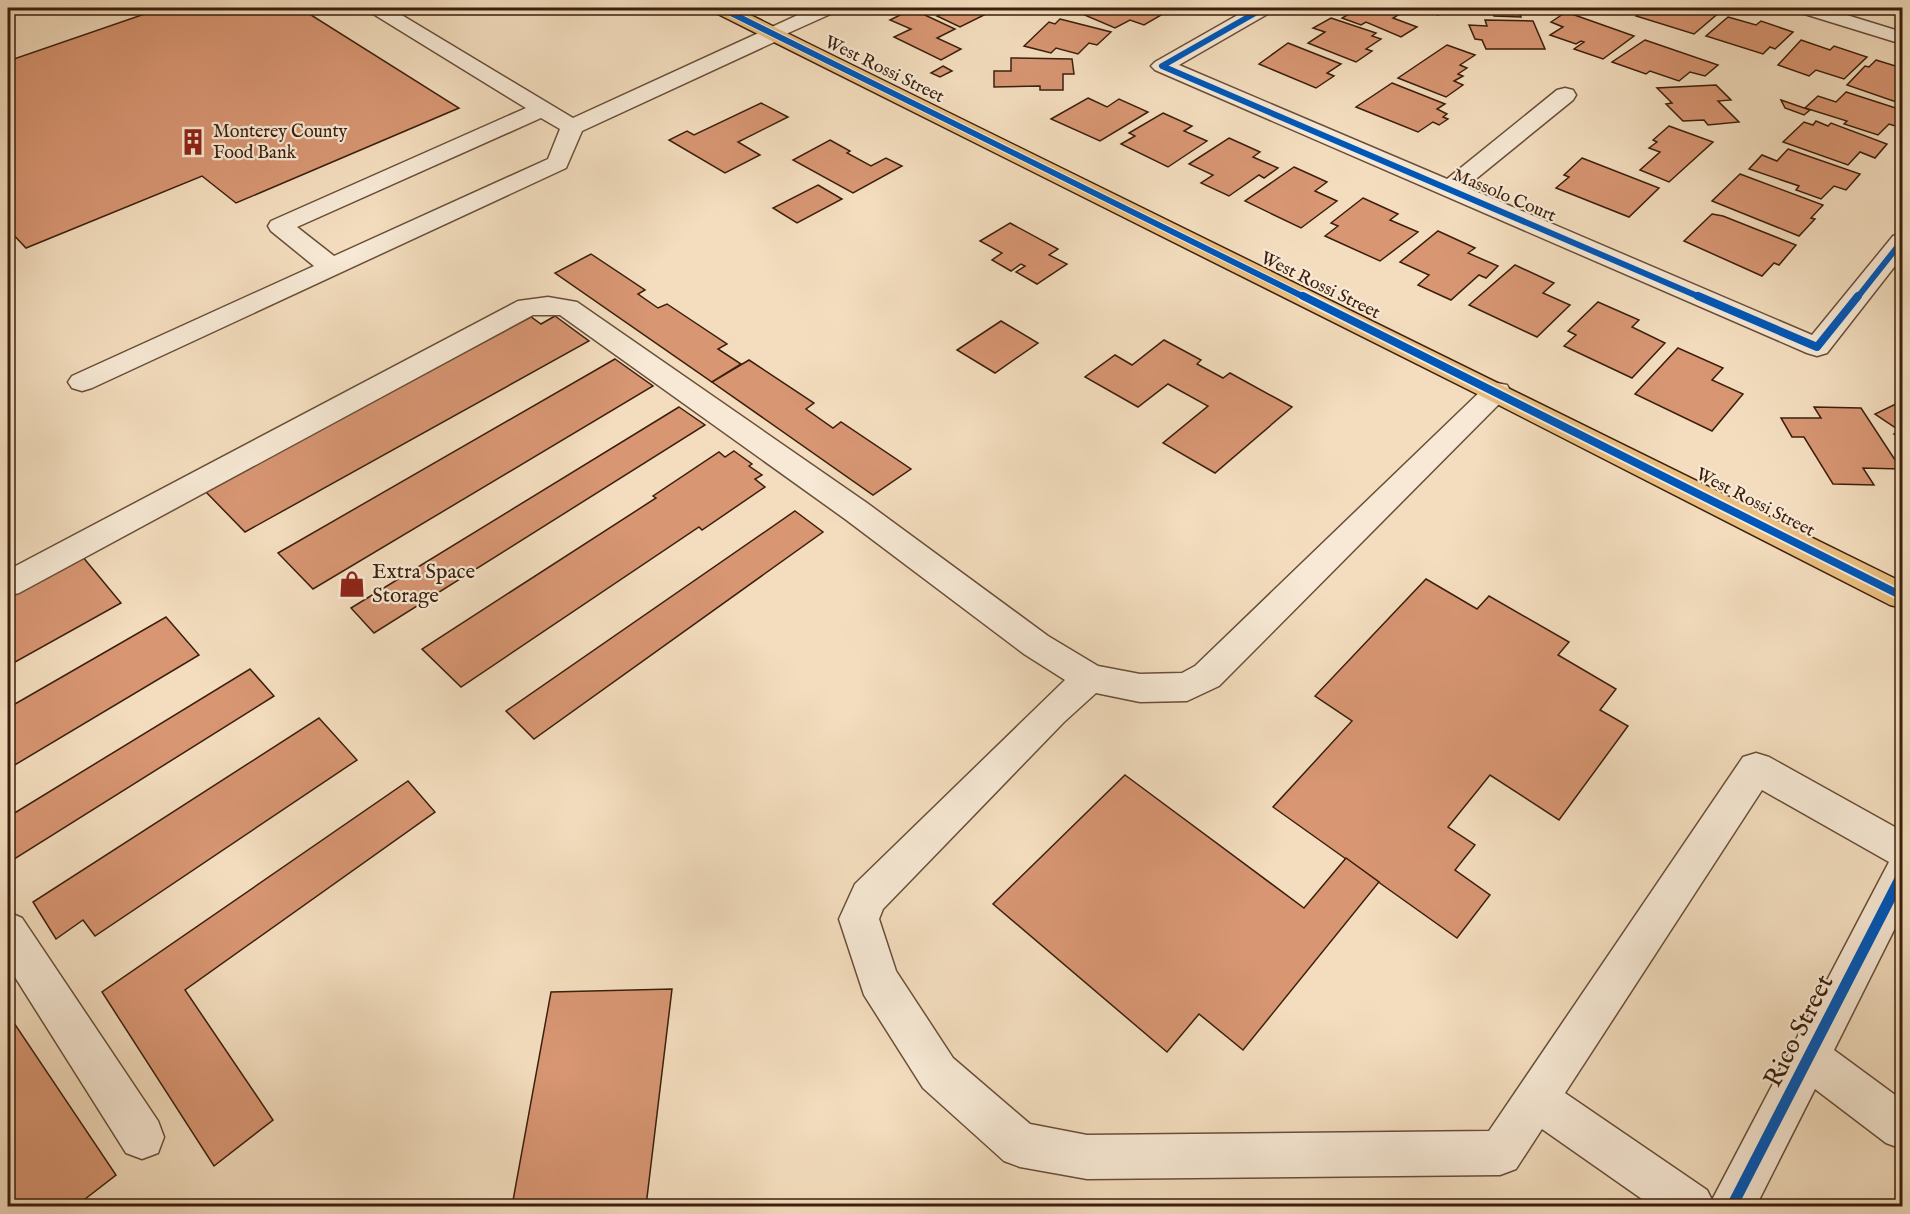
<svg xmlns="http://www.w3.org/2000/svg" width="1910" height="1214" viewBox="0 0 1910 1214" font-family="'IM FELL English',serif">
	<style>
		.building { fill: #d89673; stroke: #3b1f0c; stroke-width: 1.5 }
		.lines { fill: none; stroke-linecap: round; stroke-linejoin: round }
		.minor-casing { stroke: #694e38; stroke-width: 3 }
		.major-casing { stroke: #3b1f0c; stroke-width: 3 }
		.minor { fill: #f7e9d5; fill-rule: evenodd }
		.major { fill: #eabe7f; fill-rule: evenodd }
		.cycleway-far2-casing { stroke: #f7e9d5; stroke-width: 8 }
		.cycleway-far1-casing { stroke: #f7e9d5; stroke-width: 12 }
		.cycleway-casing { stroke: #f7e9d5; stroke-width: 15 }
		.cycleway-far2 { stroke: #0057b8; stroke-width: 6 }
		.cycleway-far1 { stroke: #0057b8; stroke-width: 8 }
		.cycleway { stroke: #0057b8; stroke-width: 11 }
		.labels { text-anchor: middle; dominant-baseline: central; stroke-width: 4.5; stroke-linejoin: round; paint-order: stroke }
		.far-street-label { font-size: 18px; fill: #3b1f0c; stroke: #f7e9d5 }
		.far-poi-label { font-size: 18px; fill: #3b1f0c; stroke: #f7e9d5; text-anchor: start }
		.poi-label { font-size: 21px; fill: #3b1f0c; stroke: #f7e9d5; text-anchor: start }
		.near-street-label { font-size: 26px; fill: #3b1f0c; stroke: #f7e9d5 }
	</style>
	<rect width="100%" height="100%" fill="#f3ddbe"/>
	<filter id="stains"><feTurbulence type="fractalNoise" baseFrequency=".00333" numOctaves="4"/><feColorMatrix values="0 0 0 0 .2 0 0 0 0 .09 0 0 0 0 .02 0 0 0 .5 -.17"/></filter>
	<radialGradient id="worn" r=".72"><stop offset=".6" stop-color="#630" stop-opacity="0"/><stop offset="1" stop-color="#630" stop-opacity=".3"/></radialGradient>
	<g class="building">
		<path d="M162,8H300L459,108L236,203L202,176L26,248L8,229V61Z"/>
		<path d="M947,8H998L960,27L937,16L948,11L943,9Z"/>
		<path d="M1078,8H1146L1163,14L1144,25L1130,20L1115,28L1073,10Z"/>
		<path d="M1359,8H1404L1408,9L1393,18L1417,27L1401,37L1366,22L1361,25L1342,18Z"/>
		<path d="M1415,8H1450L1438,15Z"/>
		<path d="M1491,8H1517L1521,17L1494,16Z"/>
		<path d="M1646,8H1712L1721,11L1694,34L1636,16Z"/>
		<path d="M912,9L955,29L937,38L961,49L941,60L894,37L911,29L890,20Z"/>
		<path d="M1566,12L1634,36L1603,59L1574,49L1584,42L1581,41L1576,44L1550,35L1563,27L1551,22Z"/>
		<path d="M1728,17L1756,25L1761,21L1793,32L1775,49L1770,47L1763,54L1706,36Z"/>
		<path d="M1331,18L1376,33L1372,36L1381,39L1366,49L1372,51L1356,62L1308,43L1325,32L1313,28Z"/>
		<path d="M1060,19L1111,32L1097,45L1089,43L1078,54L1056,48L1051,53L1024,46L1049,22L1055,24Z"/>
		<path d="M1485,20L1533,21L1545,49H1486L1482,40L1475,39L1469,25L1487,26Z"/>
		<path d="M1645,40L1718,65L1705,76L1690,72L1679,81L1650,71L1646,74L1612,62Z"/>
		<path d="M1801,40L1830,50L1834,46L1867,57L1844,79L1816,70L1809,76L1778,65Z"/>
		<path d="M1288,43L1341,64L1327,73L1334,76L1316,88L1259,64Z"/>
		<path d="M1447,45L1475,55L1460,65L1467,68L1458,74L1463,76L1454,81L1463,85L1446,97L1398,78Z"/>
		<path d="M1011,58L1072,59L1074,74H1063V90H1040V86L994,87V71H1011Z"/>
		<path d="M1876,60L1902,68V104L1847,85L1865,66L1869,67Z"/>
		<path d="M943,66L952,71L940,77L931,73Z"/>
		<path d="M1392,83L1445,104L1437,109L1447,114L1443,117L1448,119L1439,125L1433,122L1418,132L1356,107Z"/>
		<path d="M1716,85L1731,100L1718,101L1739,122L1708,125L1704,120L1683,121L1666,104L1672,103L1657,88Z"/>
		<path d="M1846,92L1902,110V128L1889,124L1878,135L1844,124L1847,121L1805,108L1818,96L1836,102Z"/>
		<path d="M1088,98L1107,107L1119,99L1148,112L1100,141L1051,119Z"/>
		<path d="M1781,100L1810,110L1804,115L1785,108Z"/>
		<path d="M761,103L788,117L738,142L760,155L725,173L669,140L687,131L694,135Z"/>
		<path d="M1163,113L1192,126L1184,131L1207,141L1168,167L1121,144L1135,136L1129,133Z"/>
		<path d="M1816,121L1828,126L1831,123L1887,144L1875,158L1860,152L1848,165L1783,142L1804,122L1813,125Z"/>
		<path d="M1669,126L1713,142L1669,182L1640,170L1660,152L1649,148L1657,142L1653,140Z"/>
		<path d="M1229,138L1260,152L1253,157L1278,168L1264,178L1259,175L1229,196L1201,183L1213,175L1189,164Z"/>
		<path d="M830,140L850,151L847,153L871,166L886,158L902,166L853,193L793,160Z"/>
		<path d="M1788,149L1805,155L1860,174L1846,190L1834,186L1821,199L1796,190L1799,186L1749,169L1762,155L1777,161Z"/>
		<path d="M1582,158L1659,188L1629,217L1556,188L1569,177L1564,175Z"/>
		<path d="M1294,167L1327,182L1315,191L1337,201L1301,228L1245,201Z"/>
		<path d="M1740,174L1823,205L1811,218L1815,219L1799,236L1712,201Z"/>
		<path d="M818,185L842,199L797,223L773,208Z"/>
		<path d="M1363,198L1398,214L1390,220L1418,232L1380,261L1325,236L1338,226L1331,223Z"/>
		<path d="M1712,214L1723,216L1796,245L1779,265L1774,263L1762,276L1684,241Z"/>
		<path d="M1010,223L1058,249L1049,255L1067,264L1037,284L1016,272L1025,266L1021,264L1011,271L992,260L1002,253L980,241Z"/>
		<path d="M1438,231L1475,248L1468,253L1498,266L1486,278L1479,275L1451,300L1418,285L1429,275L1400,262Z"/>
		<path d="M591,254L645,290L638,294L658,308L667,304L727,344L718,349L741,364L712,382L555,273Z"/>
		<path d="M1515,265L1554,283L1543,293L1570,305L1537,337L1469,305Z"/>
		<path d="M1598,302L1639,320L1632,327L1665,343L1632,378L1564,346L1576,335L1568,331Z"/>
		<path d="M555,316L589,341L245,532L204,490L531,317L541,324Z"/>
		<path d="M1001,321L1038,343L995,373L957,350Z"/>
		<path d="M1164,340L1201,360L1197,364L1223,378L1230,373L1292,407L1215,473L1163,443L1208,406L1168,384L1138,407L1085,377L1115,355L1132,365Z"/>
		<path d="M1678,348L1723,368L1712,380L1743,394L1712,431L1635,394Z"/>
		<path d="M615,359L653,386L313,589L278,553Z"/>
		<path d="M749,360L814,403L806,409L833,428L841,422L911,469L873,495L712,382Z"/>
		<path d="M1902,401V439L1894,434L1900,431L1875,414Z"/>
		<path d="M679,407L705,425L374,633L351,608Z"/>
		<path d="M1814,407L1861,408L1901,469L1863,468L1874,485L1833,484L1804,437H1792L1781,418H1821Z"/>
		<path d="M734,451L752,464L749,466L762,475L755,479L765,487L702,530L699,527L461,687L422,649L656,498L653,496L719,452L725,457Z"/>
		<path d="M795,511L823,532L534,739L506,711Z"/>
		<path d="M82,556L121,603L8,666V595Z"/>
		<path d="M1426,579L1477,609L1489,596L1569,642L1558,655L1616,689L1600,710L1628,726L1559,820L1490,775L1448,827L1475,845L1455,870L1490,895L1457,938L1273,807L1352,721L1315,696Z"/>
		<path d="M166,617L199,655L8,769V708Z"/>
		<path d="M250,669L274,696L8,863V817Z"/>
		<path d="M319,718L357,760L95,936L83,920L56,939L33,902Z"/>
		<path d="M1125,775L1304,908L1346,858L1379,882L1243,1050L1199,1014L1167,1052L993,904Z"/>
		<path d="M408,781L435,812L185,990L273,1120L214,1166L102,992Z"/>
		<path d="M672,989L646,1206H512L551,992Z"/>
		<path d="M8,1014L116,1175L76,1206H8Z"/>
	</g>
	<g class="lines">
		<defs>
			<g id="minor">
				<path d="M367,8H390L573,118L813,8H838L835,12L786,34L783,38L582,131L566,168L92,388L82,391L72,388L68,382L72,376L314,266L271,231L268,226L271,221L526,108L370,12ZM541,118L560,129L548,159L334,256L297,227Z"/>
				<path d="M1250,8H1274L1271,12L1179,65L1447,179L1557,90L1565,88L1573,90L1576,95L1573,100L1466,187L1812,335L1893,236L1902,233V257L1827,353L1817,356L1807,353L1155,70L1151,66L1155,62Z"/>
				<path d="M1795,8H1824L1902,32V44L1798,12Z"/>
				<path d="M548,297L577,302L867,503L1048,636L1098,666L1140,674L1182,673L1195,666L1487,385L1497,383L1507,385L1511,392L1219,686L1187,701L1140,702L1096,693L1064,722L883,909L879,919L896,971L953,1058L1030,1124L1087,1135L1489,1131L1743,757L1756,753L1769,757L1902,831V914L1834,1050L1902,1100V1149L1886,1143L1815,1089L1756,1206H1652L1542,1129L1516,1169L1500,1175L1087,1179L1020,1167L1004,1161L923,1088L864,995L839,919L855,884L1065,680L1024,654L845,519L560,315H533L19,593L8,596V570L518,301ZM1762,790L1889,862L1712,1200L1707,1190L1565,1093Z"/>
				<path d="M8,912L22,918L158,1121L164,1137L158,1153L142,1159L126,1153L8,966Z"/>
			</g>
			<path id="major" d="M711,8H736L1902,582V608L1890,605L1487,399L714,12Z"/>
		</defs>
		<use href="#minor" class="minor-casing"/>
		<use href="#major" class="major-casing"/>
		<use href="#minor" class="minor"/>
		<use href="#major" class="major"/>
		<defs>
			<g id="cycleway-far2">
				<path d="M721,8L1306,298"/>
				<path d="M1264,8L1162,66L1702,298"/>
				<path d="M1857,298L1902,241"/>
			</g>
			<g id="cycleway-far1">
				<path d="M1303,296L1902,596"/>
				<path d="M1698,296L1817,347L1858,296"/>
			</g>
			<path id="cycleway" d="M1732,1206L1902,875"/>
		</defs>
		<use href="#cycleway-far2" class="cycleway-far2-casing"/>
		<use href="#cycleway-far1" class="cycleway-far1-casing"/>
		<use href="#cycleway" class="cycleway-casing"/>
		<use href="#cycleway-far2" class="cycleway-far2"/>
		<use href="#cycleway-far1" class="cycleway-far1"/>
		<use href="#cycleway" class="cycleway"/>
	</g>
	<defs>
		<symbol id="building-bare" viewBox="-9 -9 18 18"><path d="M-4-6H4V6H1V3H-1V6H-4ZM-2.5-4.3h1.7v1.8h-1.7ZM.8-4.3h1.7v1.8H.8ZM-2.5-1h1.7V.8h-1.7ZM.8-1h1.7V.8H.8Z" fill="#8f2418" stroke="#f7e9d5" stroke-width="2.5" paint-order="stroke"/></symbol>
		<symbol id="shop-bare" viewBox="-9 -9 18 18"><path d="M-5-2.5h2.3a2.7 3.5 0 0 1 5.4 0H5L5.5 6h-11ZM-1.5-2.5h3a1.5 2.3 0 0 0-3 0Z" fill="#8f2418" stroke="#f7e9d5" stroke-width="2.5" paint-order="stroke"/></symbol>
	</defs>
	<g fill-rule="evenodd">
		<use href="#building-bare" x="174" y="123" width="38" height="38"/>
		<use href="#shop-bare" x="333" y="565" width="38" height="38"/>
	</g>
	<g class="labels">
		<g class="far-street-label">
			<text transform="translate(884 70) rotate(26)">West Rossi Street</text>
			<text transform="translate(1504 196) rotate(23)">Massolo Court</text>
			<text transform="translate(1320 286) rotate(26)">West Rossi Street</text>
			<text transform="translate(1755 503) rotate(27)">West Rossi Street</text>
		</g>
		<g class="far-poi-label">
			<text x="213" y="132">Monterey County<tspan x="213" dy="21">Food Bank</tspan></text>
		</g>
		<g class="poi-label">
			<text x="372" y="572">Extra Space<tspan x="372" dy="24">Storage</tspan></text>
		</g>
		<g class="near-street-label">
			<text transform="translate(1799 1031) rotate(-63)">Rico Street</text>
		</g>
	</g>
	<rect width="1910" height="1214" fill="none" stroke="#f3ddbe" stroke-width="30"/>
	<rect x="9" y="9" width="1892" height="1196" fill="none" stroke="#3b1f0c" stroke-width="3"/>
	<rect x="15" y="15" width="1880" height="1184" fill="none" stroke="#3b1f0c" stroke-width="1.5"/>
	<rect width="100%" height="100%" filter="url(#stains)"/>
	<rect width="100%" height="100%" fill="url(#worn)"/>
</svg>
